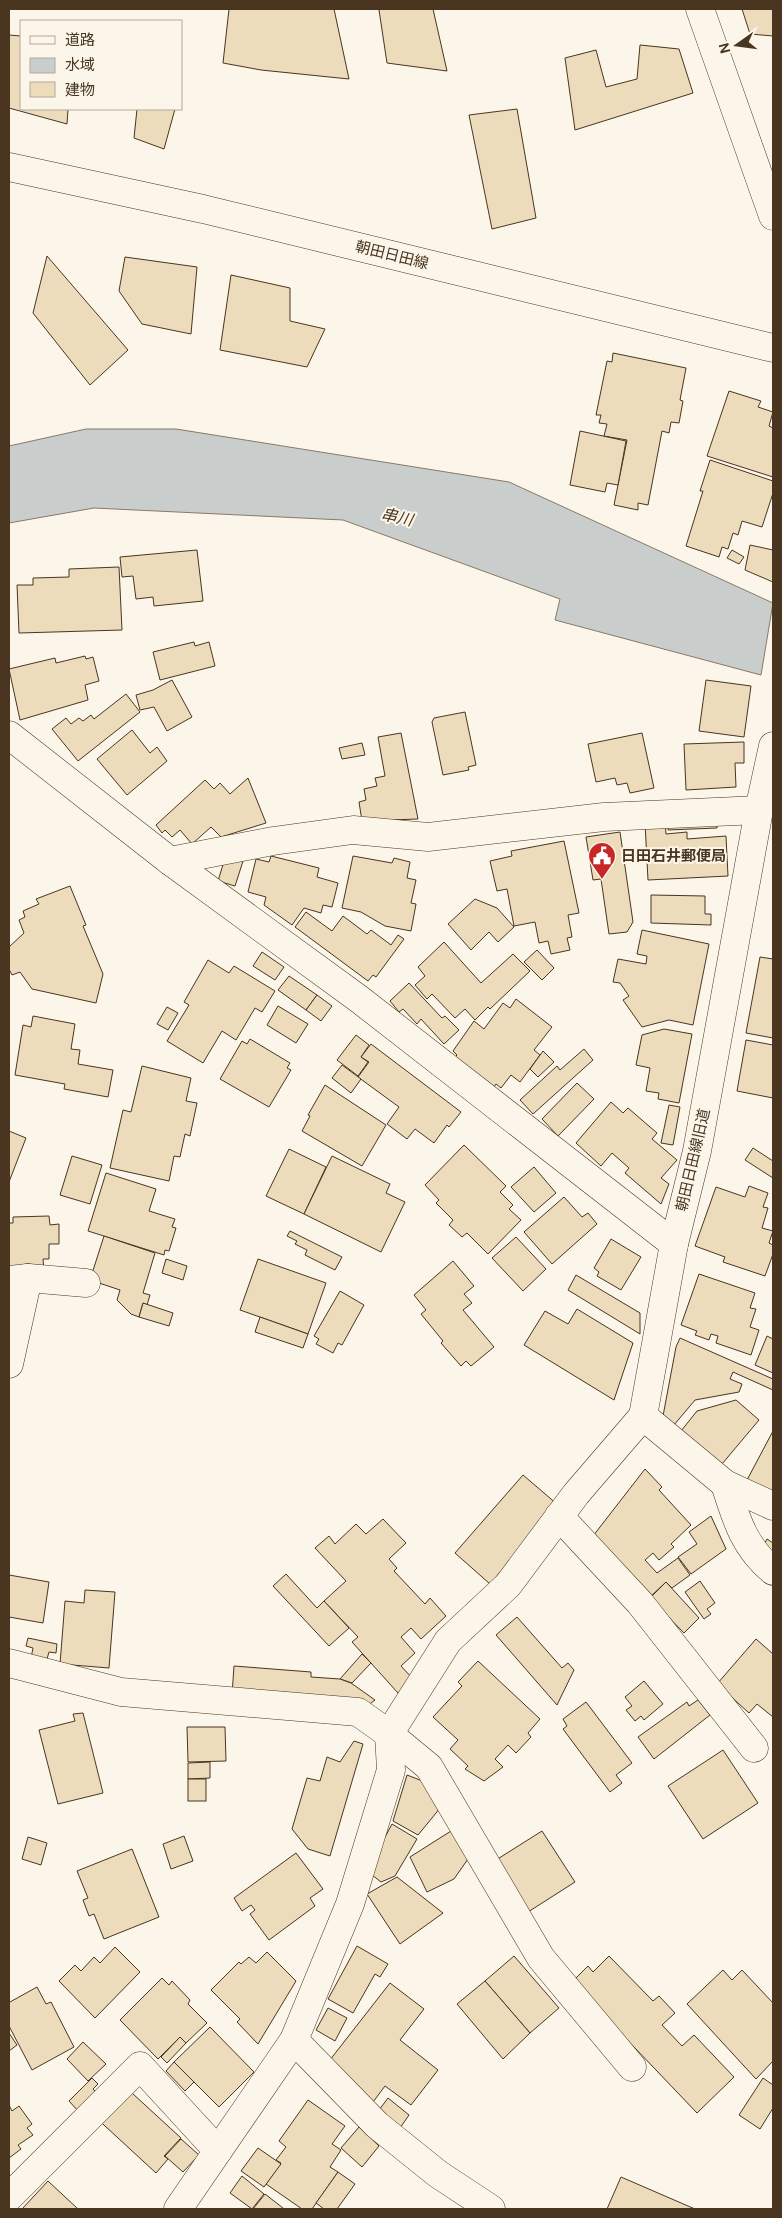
<svg xmlns="http://www.w3.org/2000/svg" width="782" height="2218" viewBox="0 0 782 2218" font-family="'DM Sans','Noto Sans JP',sans-serif">
	<style>
		.water { fill: #c9cecd; stroke: #887966 }
		.building { fill: #ecdcbc; stroke: #4a3520 }
		.lines { fill: none; stroke-linecap: round; stroke-linejoin: round }
		.minor-casing { stroke: #4a3520; stroke-width: 29 }
		.secondary-casing { stroke: #4a3520; stroke-width: 29 }
		.minor { stroke: #fbf6e9; stroke-width: 28 }
		.secondary { stroke: #fbf6e9; stroke-width: 28 }
		.labels { text-anchor: middle; dominant-baseline: central; stroke-width: 4; stroke-linejoin: round; paint-order: stroke }
		.street-label { font-size: 15px; fill: #4a3520; stroke: #fbf6e9 }
		.poi-label { font-size: 15px; font-weight: bold; fill: #4a3520; stroke: #fbf6e9; text-anchor: start }
		.water-label { font-size: 16px; font-style: italic; fill: #4a3520; stroke: #fbf6e9 }
	</style>
	<rect width="100%" height="100%" fill="#fbf6e9"/>
	<path class="water" d="M86,429H176L509,482L773,603L761,675L555,620L560,599L343,520L94,508L9,523V446Z"/>
	<g class="building">
		<path d="M229,9H334L349,79L261,70L223,63Z"/>
		<path d="M382,9H433L447,71L387,63L379,10Z"/>
		<path d="M742,9H773V36L750,34Z"/>
		<path d="M9,35L21,36V109H68L67,124L9,108Z"/>
		<path d="M640,45L679,49L693,93L575,130L565,58L596,50L606,87L637,79Z"/>
		<path d="M137,109H175L164,149L134,138Z"/>
		<path d="M517,109L536,218L492,229L469,115Z"/>
		<path d="M47,256L128,350L90,385L33,313Z"/>
		<path d="M125,257L197,267L191,334L142,324L119,291Z"/>
		<path d="M231,275L290,288V321L325,329L307,367L220,350Z"/>
		<path d="M613,353L686,368L680,400L683,401L679,423L671,422L669,433L662,431L648,505L638,503V510L614,505L627,440L604,436L607,424L599,423L601,415H596L607,361L612,362Z"/>
		<path d="M729,391L761,401L758,407L773,412L769,426L773,428V477L707,456Z"/>
		<path d="M580,431L626,441L618,485L607,483L605,492L570,485Z"/>
		<path d="M710,460L773,481V493L762,527L742,521L738,535L733,533L728,549L722,547L719,557L686,546L703,491H700Z"/>
		<path d="M750,545L773,550V582L745,570Z"/>
		<path d="M197,550L203,601L154,606L153,597L136,599L133,576L122,577L120,557Z"/>
		<path d="M732,550L744,557L739,564L727,558Z"/>
		<path d="M119,567L122,630L19,633L17,585H33V578L69,577V569Z"/>
		<path d="M194,642L195,646L209,642L215,666L160,680L153,652Z"/>
		<path d="M85,656L86,659L93,657L99,681L85,685L88,700L20,720L9,669L55,658L56,663Z"/>
		<path d="M172,680L192,717L167,731L154,707L140,710L136,695L153,690Z"/>
		<path d="M706,680L751,686L744,737L699,731Z"/>
		<path d="M126,694L140,712L78,761L52,729L66,718L71,724L79,718L83,721L91,715L94,719Z"/>
		<path d="M465,712L476,765L468,767L469,770L443,775L432,722L434,718Z"/>
		<path d="M132,730L150,753L157,747L167,761L127,795L97,759Z"/>
		<path d="M401,733L418,819L362,821L359,802L366,800L364,789L377,786L375,778L385,776L378,737Z"/>
		<path d="M642,733L654,788L630,793L627,783L617,785L615,778L596,782L588,744Z"/>
		<path d="M744,742V763H735L736,787L686,790L684,744Z"/>
		<path d="M362,743L365,755L342,759L339,748Z"/>
		<path d="M248,778L266,823L221,837L211,827L192,844L180,830L172,837L165,830L162,833L156,825L205,780L214,789L220,783L230,794Z"/>
		<path d="M717,819V828L668,830V822Z"/>
		<path d="M665,822L666,834L687,832V839L726,836L728,876L648,880L645,823Z"/>
		<path d="M620,832L633,922L627,932L609,934L601,879L593,880L586,837Z"/>
		<path d="M564,841L579,913L568,915L572,937L567,938L570,950L551,954L548,941L539,943L535,922L514,926L507,889L497,891L490,861L512,856L511,851Z"/>
		<path d="M271,856L319,868L317,877L338,883L332,907L323,905L321,913L304,908L292,925L264,905L266,897L248,892L256,859L269,862Z"/>
		<path d="M353,856L392,863L394,858L410,862L407,878L416,880L411,903L416,904L411,931L385,926L361,912L342,908Z"/>
		<path d="M225,858H244L235,886L218,881Z"/>
		<path d="M70,886L86,925L83,926L103,974L96,1003L32,989L20,972L12,975L9,969V947L24,933L19,920L25,917L23,911L39,904L36,899Z"/>
		<path d="M651,895L705,896V914H711V925L651,923Z"/>
		<path d="M475,899L497,908L514,927L498,942L489,932L471,950L448,924Z"/>
		<path d="M306,912L332,931L343,916L367,934L371,930L391,945L398,935L404,939L376,977L373,975L368,981L295,927Z"/>
		<path d="M642,930L709,944L693,1025L669,1020L642,1027L623,1000L629,996L620,983L613,982L618,959L646,964L647,956L637,954Z"/>
		<path d="M444,942L481,983L513,954L530,971L490,1009L488,1007L475,1020L465,1009L455,1018L432,994L427,999L415,985L425,976L418,967Z"/>
		<path d="M537,950L554,968L542,980L524,962Z"/>
		<path d="M262,952L284,967L275,980L253,966Z"/>
		<path d="M760,957L773,959V1038L746,1033Z"/>
		<path d="M208,960L229,973L234,966L275,991L262,1012L255,1008L236,1040L222,1031L203,1063L167,1041L189,1005L184,1002Z"/>
		<path d="M289,976L317,995L306,1010L278,990Z"/>
		<path d="M409,983L442,1018L445,1016L459,1030L444,1044L421,1019L417,1024L403,1009L399,1012L390,1001Z"/>
		<path d="M317,995L332,1006L321,1021L306,1010Z"/>
		<path d="M516,999L552,1027L534,1050L540,1055L520,1082L511,1075L501,1088L496,1084L494,1087L455,1057L457,1055L453,1051L474,1021L484,1029L503,1003L510,1008Z"/>
		<path d="M278,1006L308,1024L296,1043L267,1025Z"/>
		<path d="M167,1007L178,1013L168,1030L157,1024Z"/>
		<path d="M33,1016L75,1024L71,1049L80,1050L78,1064L113,1070L108,1097L64,1089L65,1084L15,1075L23,1025L31,1027Z"/>
		<path d="M664,1029L692,1034L679,1103L658,1099L659,1093L646,1091L650,1068L636,1065L642,1035Z"/>
		<path d="M356,1035L369,1045L361,1057L368,1062L358,1076L337,1060Z"/>
		<path d="M250,1039L290,1063L287,1068L291,1070L269,1107L220,1079L242,1041L247,1044Z"/>
		<path d="M746,1040L773,1045V1098L737,1091Z"/>
		<path d="M371,1044L461,1112L449,1127L447,1125L434,1143L415,1129L407,1139L387,1124L399,1107L358,1077L369,1062L361,1057Z"/>
		<path d="M584,1049L593,1060L533,1114L520,1100L557,1066L560,1070Z"/>
		<path d="M543,1051L554,1062L538,1077L530,1069Z"/>
		<path d="M342,1065L361,1079L351,1093L332,1078Z"/>
		<path d="M142,1066L191,1078L186,1101L197,1103L190,1136L185,1134L180,1157L174,1156L169,1181L110,1168L123,1110L131,1112Z"/>
		<path d="M577,1083L594,1099L558,1136L542,1119Z"/>
		<path d="M325,1085L386,1125L362,1166L302,1131L310,1116L308,1115Z"/>
		<path d="M611,1102L623,1113L628,1108L657,1133L652,1139L677,1160L661,1178L669,1184L661,1204L625,1173L629,1168L612,1153L601,1166L576,1143Z"/>
		<path d="M669,1105L680,1107L673,1145L661,1143Z"/>
		<path d="M9,1131L26,1138L9,1182Z"/>
		<path d="M464,1145L506,1186L500,1192L513,1205L509,1209L521,1220L488,1254L467,1233L462,1237L449,1225L453,1220L436,1203L439,1200L425,1185Z"/>
		<path d="M753,1148L773,1161V1178L745,1160Z"/>
		<path d="M289,1149L326,1167L304,1214L266,1196Z"/>
		<path d="M72,1156L102,1165L90,1204L60,1195Z"/>
		<path d="M332,1156L390,1184L386,1193L405,1202L381,1252L304,1214Z"/>
		<path d="M534,1167L556,1193L534,1212L511,1187Z"/>
		<path d="M106,1173L156,1189L149,1211L175,1219L172,1227L176,1228L169,1251L165,1250L164,1255L88,1231Z"/>
		<path d="M749,1186L768,1193L763,1207L768,1208L762,1228L773,1231L769,1243L773,1245V1254L765,1276L723,1262L725,1257L695,1246L716,1187L745,1197Z"/>
		<path d="M564,1197L582,1217L588,1213L597,1224L552,1264L524,1232Z"/>
		<path d="M49,1216L50,1225L59,1224V1244H49V1259H43L44,1271L9,1272V1223H13V1217Z"/>
		<path d="M290,1231L342,1257L335,1270L305,1255L307,1250L295,1244L297,1241L287,1236Z"/>
		<path d="M104,1236L155,1253L143,1293L150,1295L147,1305L143,1303L139,1317L131,1314L117,1300L120,1290L90,1280Z"/>
		<path d="M516,1237L546,1269L523,1291L492,1258Z"/>
		<path d="M611,1239L641,1257L621,1290L597,1276L599,1272L594,1268Z"/>
		<path d="M166,1259L187,1266L183,1280L162,1273Z"/>
		<path d="M258,1259L326,1283L308,1334L240,1310Z"/>
		<path d="M453,1261L474,1286L464,1294L472,1303L463,1310L494,1347L471,1366L466,1361L461,1366L441,1343L443,1341L421,1314L426,1310L414,1295Z"/>
		<path d="M699,1274L755,1293L750,1308L756,1309L750,1327L759,1330L751,1355L716,1343L718,1336L711,1334L709,1340L695,1335L697,1331L681,1325Z"/>
		<path d="M576,1275L640,1313V1334L568,1290Z"/>
		<path d="M340,1291L364,1305L342,1345L338,1343L333,1353L316,1344L319,1339L314,1336Z"/>
		<path d="M143,1303L173,1313L169,1326L139,1317Z"/>
		<path d="M577,1309L633,1343L614,1400L524,1345L545,1311L568,1324Z"/>
		<path d="M260,1317L308,1334L303,1348L255,1332Z"/>
		<path d="M767,1336L773,1339V1373L755,1365Z"/>
		<path d="M680,1338L773,1379V1390L733,1372L730,1379L742,1384L739,1392L695,1400L674,1425L663,1416L676,1347Z"/>
		<path d="M736,1400L759,1420L722,1464L681,1431L697,1411Z"/>
		<path d="M773,1431V1496L747,1480Z"/>
		<path d="M645,1469L662,1487L659,1490L691,1525L671,1544L674,1547L659,1560L653,1553L645,1560L657,1573L678,1558L690,1575L672,1588L666,1582L650,1597L593,1536Z"/>
		<path d="M523,1475L558,1505L490,1584L455,1553Z"/>
		<path d="M711,1516L726,1549L691,1574L678,1557L697,1544L689,1532Z"/>
		<path d="M383,1519L406,1543L389,1559L397,1568L394,1571L425,1604L430,1598L446,1616L421,1639L411,1628L401,1637L415,1653L401,1666L413,1679L398,1693L352,1642L358,1637L324,1601L346,1581L315,1548L329,1536L335,1544L356,1524L366,1534Z"/>
		<path d="M767,1539L773,1543V1565L761,1550Z"/>
		<path d="M286,1574L317,1608L324,1601L349,1628L329,1646L273,1586Z"/>
		<path d="M9,1575L49,1582L43,1623L9,1617Z"/>
		<path d="M700,1581L715,1603L707,1609L711,1614L704,1619L685,1592Z"/>
		<path d="M666,1582L699,1618L684,1633L650,1598Z"/>
		<path d="M85,1590L115,1592L109,1668L60,1664L65,1601L84,1603Z"/>
		<path d="M517,1617L562,1668L568,1663L574,1670L557,1705L496,1635Z"/>
		<path d="M28,1638L57,1644L56,1653L49,1652L47,1659L29,1668L33,1648L26,1646Z"/>
		<path d="M756,1639L773,1654V1717L757,1704L749,1713L717,1684Z"/>
		<path d="M362,1654L371,1663L352,1683L340,1679Z"/>
		<path d="M478,1661L540,1719L528,1733L531,1737L516,1753L508,1745L495,1759L503,1767L484,1781L465,1769L468,1766L450,1749L458,1740L433,1717L462,1686L458,1682Z"/>
		<path d="M234,1666L311,1672V1677L340,1679L351,1683L375,1700L367,1706L232,1695Z"/>
		<path d="M644,1681L663,1704L644,1720L641,1716L635,1721L626,1710L632,1706L625,1697Z"/>
		<path d="M698,1700L710,1715L654,1759L638,1737L687,1702L689,1706Z"/>
		<path d="M586,1702L632,1763L616,1775L622,1783L610,1792L563,1729L567,1726L563,1719Z"/>
		<path d="M83,1713L103,1793L58,1804L39,1730L75,1721L73,1714Z"/>
		<path d="M187,1727H225L226,1761L188,1762Z"/>
		<path d="M354,1741L363,1744L330,1856L308,1849L292,1829L307,1778L320,1781L327,1757L340,1762Z"/>
		<path d="M723,1750L758,1803L703,1839L668,1786Z"/>
		<path d="M210,1762V1778L188,1779V1763Z"/>
		<path d="M407,1775L438,1787L441,1807L418,1835L393,1821Z"/>
		<rect x="188" y="1779" width="18" height="22"/>
		<path d="M392,1824L417,1839L395,1876L381,1882L367,1871Z"/>
		<path d="M451,1831L468,1859L454,1879L427,1892L410,1857Z"/>
		<path d="M542,1831L575,1882L528,1912L496,1860Z"/>
		<path d="M184,1836L193,1861L171,1869L163,1844Z"/>
		<path d="M28,1837L47,1843L41,1865L22,1859Z"/>
		<path d="M132,1849L159,1917L104,1939L94,1914L89,1916L83,1900L88,1898L77,1871Z"/>
		<path d="M296,1853L323,1889L310,1898L315,1906L269,1940L250,1914L255,1910L251,1905L242,1911L234,1898Z"/>
		<path d="M397,1877L443,1913L400,1944L367,1894Z"/>
		<path d="M357,1946L388,1964L380,1977L375,1974L353,2013L328,1999Z"/>
		<path d="M115,1947L140,1972L95,2018L59,1981L75,1965L81,1971L94,1957L100,1963Z"/>
		<path d="M267,1952L296,1981L258,2044L237,2022L240,2019L211,1990L239,1962L241,1964L249,1957L256,1963Z"/>
		<path d="M514,1956L559,2008L530,2033L485,1981Z"/>
		<path d="M609,1956L653,2001L659,1996L675,2013L662,2025L682,2046L694,2035L734,2077L697,2113L572,1982L588,1966L593,1972Z"/>
		<path d="M723,1970L732,1980L742,1970L773,2003V2061L756,2079L687,2004Z"/>
		<path d="M162,1978L169,1985L172,1981L190,2000L188,2004L207,2023L186,2043L180,2037L158,2059L120,2020Z"/>
		<path d="M485,1981L530,2033L503,2059L457,2004Z"/>
		<path d="M390,1983L424,2009L400,2040L438,2070L411,2105L385,2086L373,2102L326,2065Z"/>
		<path d="M37,1987L46,2004L51,2002L74,2047L32,2070L9,2026V2000L10,2002Z"/>
		<path d="M328,2008L347,2018L335,2041L316,2030Z"/>
		<path d="M210,2027L254,2072L219,2107L174,2062Z"/>
		<path d="M9,2033L17,2045L9,2051Z"/>
		<path d="M180,2037L186,2043L167,2063L161,2057Z"/>
		<path d="M83,2042L106,2064L88,2081L67,2059Z"/>
		<path d="M174,2062L194,2082L185,2091L166,2071Z"/>
		<path d="M92,2078L98,2084L93,2089L98,2094L79,2112L69,2101Z"/>
		<path d="M763,2078L773,2085V2108L760,2129L739,2115Z"/>
		<path d="M120,2082L181,2138L164,2156L168,2159L156,2173L92,2114Z"/>
		<path d="M388,2098L409,2115L398,2131L376,2114Z"/>
		<path d="M308,2100L345,2126L332,2144L341,2150L330,2167L338,2172L312,2209H302L266,2184L281,2163L276,2160L286,2147L279,2141Z"/>
		<path d="M9,2105L12,2111L19,2106L32,2124L27,2128L33,2135L18,2145L21,2149L9,2158Z"/>
		<path d="M359,2127L379,2146L362,2167L341,2148Z"/>
		<path d="M181,2139L199,2155L183,2172L165,2156Z"/>
		<path d="M258,2148L281,2164L264,2187L241,2171Z"/>
		<path d="M338,2172L355,2184L337,2209H324L316,2203Z"/>
		<path d="M242,2176L264,2194L252,2209L230,2193Z"/>
		<path d="M621,2177L695,2209H607Z"/>
		<path d="M48,2181L78,2209H22Z"/>
		<path d="M265,2194L283,2208L282,2209H253Z"/>
	</g>
	<g class="lines">
		<defs>
			<g id="minor">
				<path d="M700,9L773,216"/>
				<path d="M9,735L170,861L359,999L674,1244"/>
				<path d="M170,861L273,841L353,830L428,837L604,817L759,810"/>
				<path d="M10,1280L28,1278L86,1283"/>
				<path d="M9,1364L28,1278"/>
				<path d="M643,1416L674,1244L697,1151L759,810L773,746"/>
				<path d="M643,1416L725,1484L773,1506"/>
				<path d="M725,1484C736,1519 744,1547 773,1571"/>
				<path d="M559,1516L640,1603L754,1748"/>
				<path d="M9,1663L121,1692L358,1712L389,1734L429,1767L541,1958L632,2067"/>
				<path d="M294,2040L377,2125L438,2174L491,2209"/>
				<path d="M9,2197L140,2066L218,2151"/>
				<path d="M178,2209L294,2040L350,1904L391,1770L389,1734L448,1641L508,1585L576,1494L643,1416"/>
			</g>
			<path id="secondary" d="M9,167L203,209L773,348"/>
		</defs>
		<use href="#minor" class="minor-casing"/>
		<use href="#secondary" class="secondary-casing"/>
		<use href="#minor" class="minor"/>
		<use href="#secondary" class="secondary"/>
	</g>
	<defs>
		<symbol id="civic-pin" viewBox="-11 -11 22 30"><path d="M0 17L-7.5 6A9.5 9.5 0 1 1 7.5 6Z" fill="#c62828" stroke="#fbf6e9"/><path d="M-.6-6.5H3V-4.5H.6V-3L4-1V1h2V6H-6V1h2V-1L-.6-3ZM-1.2 2.5V6h2.4V2.5Z" fill="#fff"/></symbol>
	</defs>
	<g fill-rule="evenodd">
		<use href="#civic-pin" x="586" y="840" width="32" height="43"/>
	</g>
	<g class="labels">
		<g class="street-label">
			<text transform="translate(392 255) rotate(14)">朝田日田線</text>
			<text transform="translate(693 1160) rotate(-77)">朝田日田線旧道</text>
		</g>
		<g class="poi-label">
			<text x="621" y="856">日田石井郵便局</text>
		</g>
		<g class="water-label">
			<text transform="translate(397 517) rotate(12)">串川</text>
		</g>
	</g>
	<rect width="782" height="2218" fill="none" stroke="#4a3520" stroke-width="20"/>
	<rect x="20" y="20" width="162" height="90" fill="#fbf6e9" stroke="#b4a999"/>
	<rect x="30" y="36" width="25" height="8" fill="#fbf6e9" stroke="#b4a999"/>
	<text x="65" y="45" font-size="15" fill="#4a3520">道路</text>
	<rect x="30" y="58" width="25" height="15" fill="#c9cecd" stroke="#b4a999"/>
	<text x="65" y="70" font-size="15" fill="#4a3520">水域</text>
	<rect x="30" y="82" width="25" height="15" fill="#ecdcbc" stroke="#b4a999"/>
	<text x="65" y="95" font-size="15" fill="#4a3520">建物</text>
	<g transform="translate(737 45) rotate(256)" stroke="#fbf6e9" stroke-width="4" paint-order="stroke">
	<path d="M0-4L9 19L0 12L-9 19Z" fill="#4a3520"/>
	<text y="-8" font-size="14" font-weight="bold" text-anchor="middle" fill="#4a3520">N</text>
	</g>
</svg>
